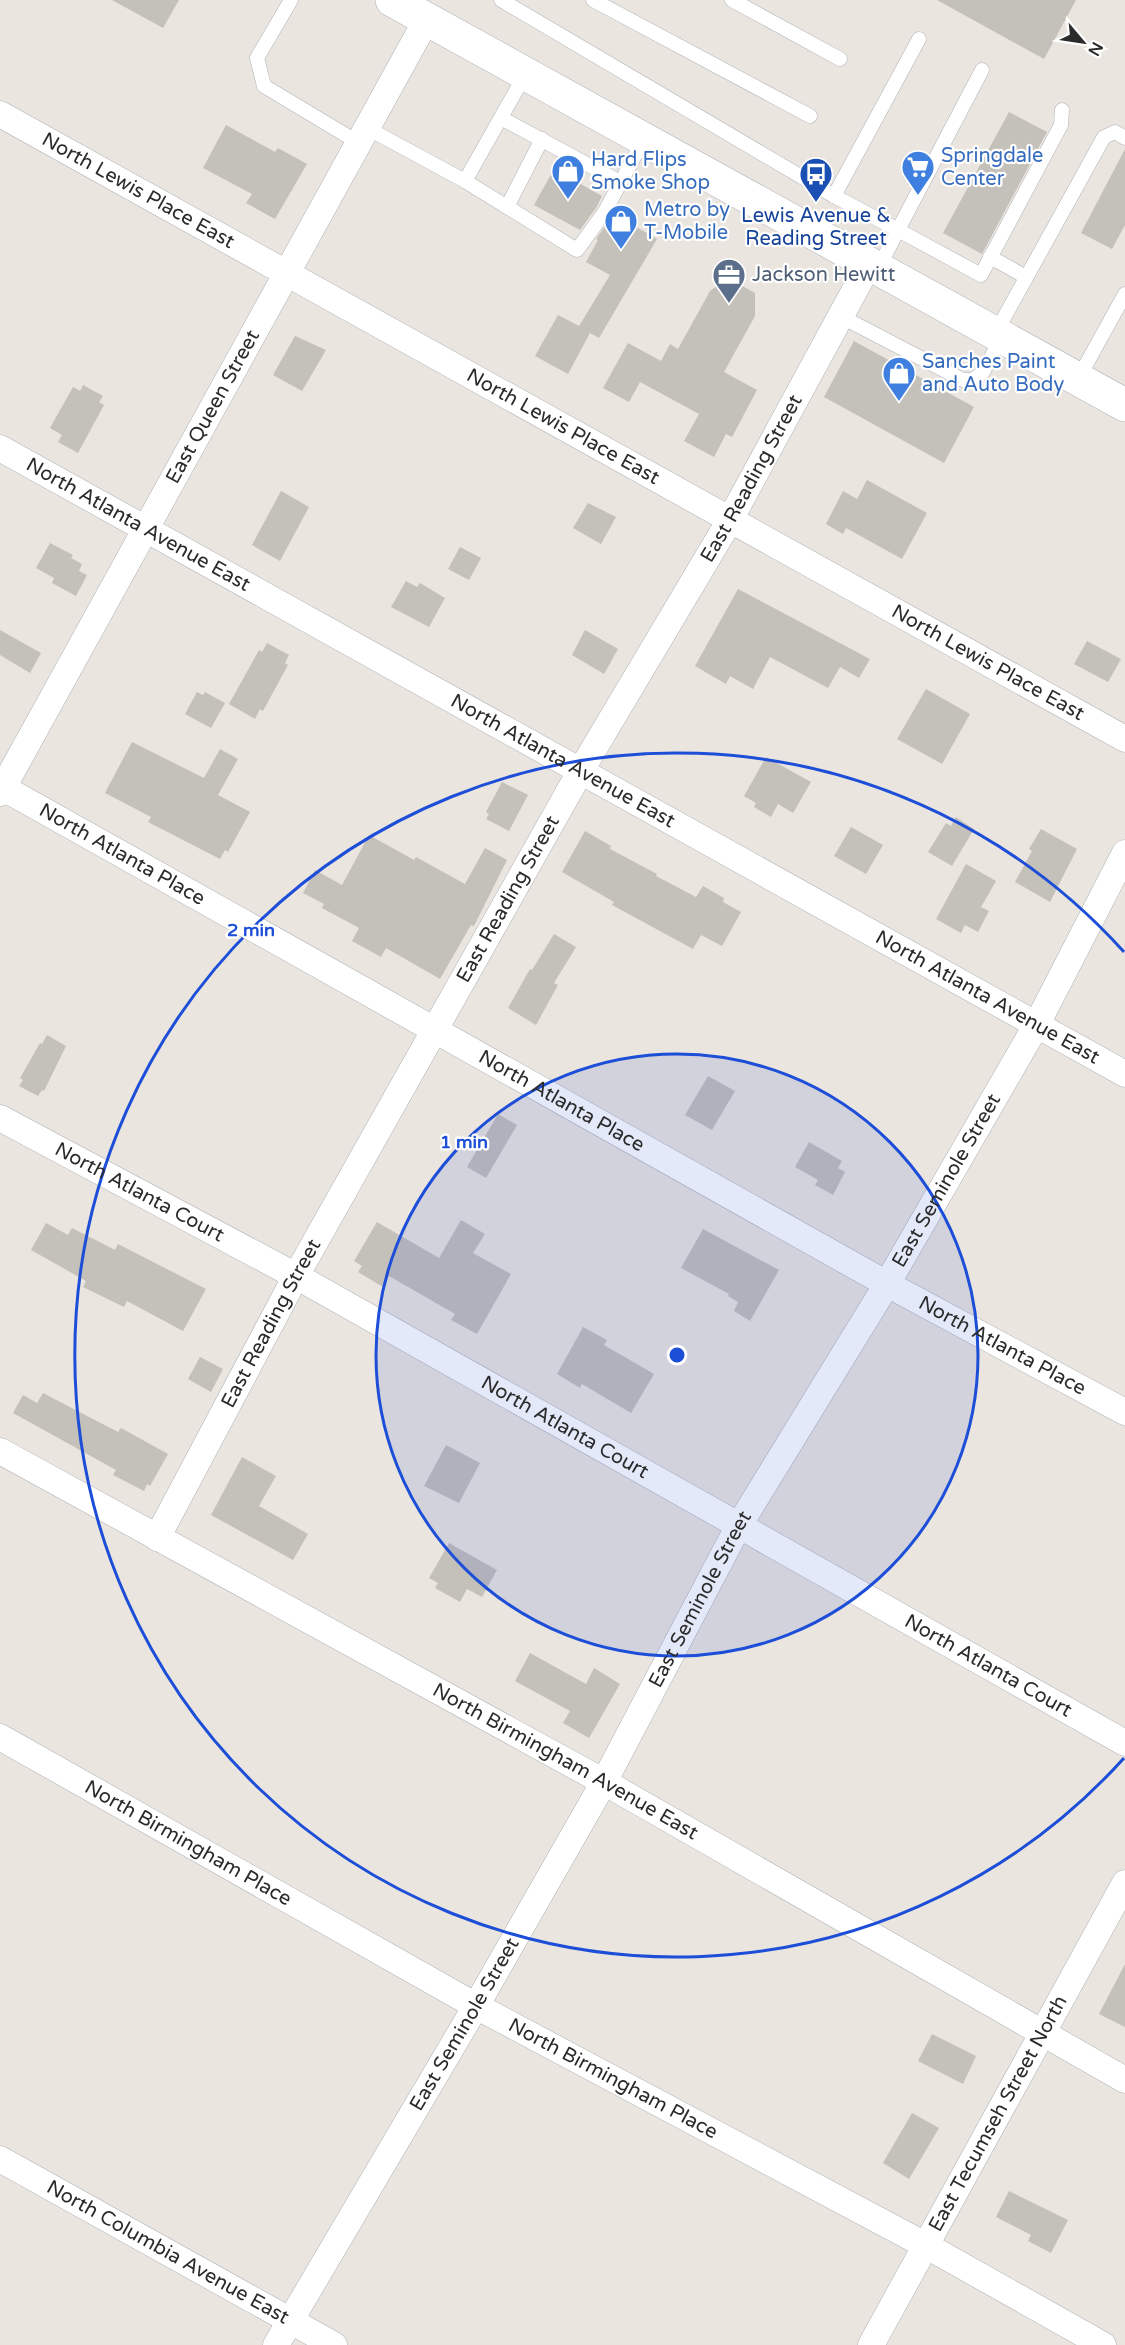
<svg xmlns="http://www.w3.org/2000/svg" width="1125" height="2345" viewBox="0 0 1125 2345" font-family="'Varela Round',sans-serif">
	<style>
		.building { fill: #c4c0ba }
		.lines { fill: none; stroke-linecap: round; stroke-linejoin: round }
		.lane-casing { stroke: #afb2ba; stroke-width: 15 }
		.street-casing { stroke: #afb2ba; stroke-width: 27 }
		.secondary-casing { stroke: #afb2ba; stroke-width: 34 }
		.lane { stroke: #fff; stroke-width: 14 }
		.street { stroke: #fff; stroke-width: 26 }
		.secondary { stroke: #fff; stroke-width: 33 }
		.ring { fill: none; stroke: #1d4ed8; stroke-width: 3 }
		.labels { text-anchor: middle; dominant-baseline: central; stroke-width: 4.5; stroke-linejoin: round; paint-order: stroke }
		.shop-label { font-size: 20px; fill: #366cbe; stroke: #fff; text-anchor: start }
		.street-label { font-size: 20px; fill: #2b2b2b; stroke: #fff }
		.transit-label { font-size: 20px; fill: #164399; stroke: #fff }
		.service-label { font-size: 20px; fill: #4e5e75; stroke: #fff; text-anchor: start }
		.centre { fill: #1d4ed8; stroke: #fff; stroke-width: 3 }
		.ring-label { font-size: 18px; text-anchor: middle; font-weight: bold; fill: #1d4ed8; stroke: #fff; stroke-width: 4.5; stroke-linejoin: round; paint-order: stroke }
	</style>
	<rect width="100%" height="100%" fill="#ebe5df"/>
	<g class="building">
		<path d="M112,0H179L163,28Z"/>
		<path d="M937,0H1076L1044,59Z"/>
		<path d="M1009,112L1047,132L982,254L943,233Z"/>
		<path d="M226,125L275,152L278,148L307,164L275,219L246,203L252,194L203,168Z"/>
		<path d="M1125,149V225L1112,249L1081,233Z"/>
		<path d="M554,169L602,196L596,208L580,230L534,205Z"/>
		<path d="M614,214L657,239L599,338L590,333L568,374L535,356L558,315L579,326L610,275L586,262L598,240L596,239Z"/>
		<path d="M728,278L755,293V316L724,372L757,390L732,437L726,434L714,457L684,441L699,414L640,382L629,402L603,388L628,343L661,361L670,344L678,349L710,291Z"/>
		<path d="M295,336L326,350L302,391L273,375Z"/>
		<path d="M854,341L974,407L944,463L824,397Z"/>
		<path d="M83,385L103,396L99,402L104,405L78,453L58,442L62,435L50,428L73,387L80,391Z"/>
		<path d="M867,480L927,513L902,559L846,528L843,534L826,524L843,491L857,499Z"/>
		<path d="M281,491L309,507L280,561L252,545Z"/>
		<path d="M588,503L616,517L601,544L573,528Z"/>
		<path d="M50,543L73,555L71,558L82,564L79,571L87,575L76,596L52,583L54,578L36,568Z"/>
		<path d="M460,547L481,558L469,580L448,569Z"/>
		<path d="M406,581L417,587L420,583L445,598L429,627L391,607Z"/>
		<path d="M738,589L870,659L859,678L840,667L828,688L770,657L753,689L730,676L726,684L695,666Z"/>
		<path d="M0,630L41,653L30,673L0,655Z"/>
		<path d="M585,630L618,649L604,674L572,655Z"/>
		<path d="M1087,641L1121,659L1108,682L1074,664Z"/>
		<path d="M267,643L289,655L285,663L288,665L263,711L260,709L255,719L229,704L259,650L262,652Z"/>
		<path d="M926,689L970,714L942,764L897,739Z"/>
		<path d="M197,692L203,695L205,692L225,703L211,728L185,714Z"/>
		<path d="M132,742L204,778L220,749L238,759L218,795L250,812L228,852L225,850L220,859L148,822L151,817L105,793Z"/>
		<path d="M766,757L811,782L793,813L778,804L771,817L754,807L756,803L744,796Z"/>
		<path d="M502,782L528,795L509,831L486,819L489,814L486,812Z"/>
		<path d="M956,817L974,829L952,866L928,852L946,823L951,826Z"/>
		<path d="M851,827L883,845L866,874L834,856Z"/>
		<path d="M1041,829L1077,849L1050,902L1015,882L1032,851L1029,849Z"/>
		<path d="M585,831L611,846L610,849L657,874L656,876L696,897L703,886L724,898L723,902L741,912L722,946L701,935L693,949L612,905L614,902L562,872Z"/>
		<path d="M369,835L414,860L416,857L465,884L485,848L507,860L474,926L471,925L440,979L386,948L381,957L352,941L359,928L322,908L324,904L303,893L315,870L342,885Z"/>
		<path d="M966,864L996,881L981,907L989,911L978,932L965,925L961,933L936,919Z"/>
		<path d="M554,934L576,947L554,983L558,985L536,1025L508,1008L530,969L532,970Z"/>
		<path d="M47,1035L66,1046L44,1091L42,1090L38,1096L19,1086L23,1080L20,1078L40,1043L42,1044Z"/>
		<path d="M708,1076L735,1091L712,1130L685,1115Z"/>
		<path d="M498,1114L517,1125L486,1178L467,1167Z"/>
		<path d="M809,1142L842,1161L838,1168L845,1172L833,1195L815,1185L818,1180L795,1167Z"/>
		<path d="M461,1220L485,1234L473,1253L511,1274L477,1334L451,1320L455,1314L389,1276L383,1287L358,1272L362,1266L354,1261L377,1222L439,1258Z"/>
		<path d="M46,1223L68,1235L72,1228L115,1250L118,1244L206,1289L183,1331L127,1301L124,1307L83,1287L86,1281L31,1250Z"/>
		<path d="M703,1229L779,1270L750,1321L734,1311L738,1302L728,1296L729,1294L681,1268Z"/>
		<path d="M583,1327L607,1340L604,1345L654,1374L631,1413L582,1384L580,1388L557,1374Z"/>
		<path d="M200,1357L223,1369L211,1392L188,1379Z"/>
		<path d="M43,1393L118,1432L121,1428L168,1454L150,1486L147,1484L144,1491L113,1475L116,1470L13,1413L23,1395L37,1403Z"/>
		<path d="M446,1445L480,1463L459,1503L424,1486Z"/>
		<path d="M242,1457L276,1476L259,1506L308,1534L293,1560L211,1515Z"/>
		<path d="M449,1543L497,1570L482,1597L467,1589L460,1602L435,1588L438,1583L429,1578Z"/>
		<path d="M530,1653L586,1684L594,1668L620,1684L589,1738L563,1723L570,1711L515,1681Z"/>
		<path d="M1125,1964V2027L1099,2014Z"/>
		<path d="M932,2034L976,2056L963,2084L918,2061Z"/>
		<path d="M912,2113L939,2128L909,2179L883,2163Z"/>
		<path d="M1009,2191L1068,2220L1051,2253L1028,2241L1031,2235L996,2217Z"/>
	</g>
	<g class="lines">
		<defs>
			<g id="lane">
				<path d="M291,0L257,58L264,86L359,143"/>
				<path d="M501,0L834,196L898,230L982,70"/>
				<path d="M593,0L810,116"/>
				<path d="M732,0L840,59"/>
				<path d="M525,75L465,181L577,250L604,213L644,139"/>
				<path d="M501,118L620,182"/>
				<path d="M367,128L465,181"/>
				<path d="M834,196L919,39"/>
				<path d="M507,207L542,139"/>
				<path d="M990,257L1026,277"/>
				<path d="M878,269L898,230L981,275L1061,125L1062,110"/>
				<path d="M840,316L963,380H973L983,372L1002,337"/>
				<path d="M995,334L1104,137L1115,132L1125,138"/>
				<path d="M1078,379L1125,294"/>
			</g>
			<g id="street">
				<path id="s1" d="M0,114L1125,739"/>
				<path id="s2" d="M0,448L1125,1074"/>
				<path id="s3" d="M0,786L887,1284L1125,1412"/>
				<path id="s4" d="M0,793L427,19"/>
				<path id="s5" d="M0,1118L296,1276L1125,1743"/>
				<path id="s6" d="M0,1451L604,1782L1125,2080"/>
				<path id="s7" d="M157,1538L296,1276L580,772L730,520L869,264"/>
				<path id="s8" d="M0,1737L476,2006L927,2246L1103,2345"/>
				<path id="s9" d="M0,2159L334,2345"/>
				<path id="s10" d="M276,2345L476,2006L604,1782L738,1527L887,1284L1037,1024L1125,853"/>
				<path id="s11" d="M871,2345L1125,1883"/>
			</g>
			<path id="secondary" d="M392,0L1125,405"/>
		</defs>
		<use href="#lane" class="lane-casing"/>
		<use href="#street" class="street-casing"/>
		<use href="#secondary" class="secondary-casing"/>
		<use href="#lane" class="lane"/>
		<use href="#street" class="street"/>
		<use href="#secondary" class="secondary"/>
	</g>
	<circle cx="677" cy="1355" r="301" fill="#1d4ed8" fill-opacity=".12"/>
	<g class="ring">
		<circle cx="677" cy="1355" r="301"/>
		<path d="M1124 1758A602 602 0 1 1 1124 952"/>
	</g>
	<defs>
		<symbol id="supermarket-pin" viewBox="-11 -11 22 30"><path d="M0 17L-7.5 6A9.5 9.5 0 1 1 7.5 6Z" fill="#3f7fe0" stroke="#fff"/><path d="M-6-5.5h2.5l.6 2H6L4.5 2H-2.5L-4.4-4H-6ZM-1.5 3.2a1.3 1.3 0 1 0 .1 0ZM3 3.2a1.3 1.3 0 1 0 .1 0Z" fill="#fff"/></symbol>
		<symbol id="shop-pin" viewBox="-11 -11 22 30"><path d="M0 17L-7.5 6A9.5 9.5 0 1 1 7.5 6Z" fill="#3f7fe0" stroke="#fff"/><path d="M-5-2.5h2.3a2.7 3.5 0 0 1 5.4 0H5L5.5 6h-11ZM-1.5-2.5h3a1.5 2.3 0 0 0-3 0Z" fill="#fff"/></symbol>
		<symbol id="bus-pin" viewBox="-11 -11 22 30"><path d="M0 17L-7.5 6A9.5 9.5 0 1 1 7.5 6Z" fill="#1a4fb4" stroke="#fff"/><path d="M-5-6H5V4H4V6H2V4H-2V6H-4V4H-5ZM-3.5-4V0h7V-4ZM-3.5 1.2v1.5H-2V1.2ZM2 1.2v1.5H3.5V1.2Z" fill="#fff"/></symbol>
		<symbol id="office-pin" viewBox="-11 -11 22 30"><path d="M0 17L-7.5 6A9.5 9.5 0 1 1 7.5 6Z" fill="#5c6f8a" stroke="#fff"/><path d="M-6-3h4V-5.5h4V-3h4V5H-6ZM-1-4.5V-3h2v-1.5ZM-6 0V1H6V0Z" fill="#fff"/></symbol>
	</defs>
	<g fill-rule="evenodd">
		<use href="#supermarket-pin" x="899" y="148" width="38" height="52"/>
		<use href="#shop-pin" x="549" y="152" width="38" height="52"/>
		<use href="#bus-pin" x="797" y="155" width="38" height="52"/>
		<use href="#shop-pin" x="602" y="202" width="38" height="52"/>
		<use href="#office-pin" x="710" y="256" width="38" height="52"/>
		<use href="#shop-pin" x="880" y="354" width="38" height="52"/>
	</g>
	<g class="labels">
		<g class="shop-label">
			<text x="941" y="156">Springdale<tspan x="941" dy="23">Center</tspan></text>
			<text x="591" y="160">Hard Flips<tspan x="591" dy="23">Smoke Shop</tspan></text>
			<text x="644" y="210">Metro by<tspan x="644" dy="23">T-Mobile</tspan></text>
			<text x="922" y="362">Sanches Paint<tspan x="922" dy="23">and Auto Body</tspan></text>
		</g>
		<g class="street-label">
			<text stroke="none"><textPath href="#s1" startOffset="158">North Lewis Place East</textPath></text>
			<text stroke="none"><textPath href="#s4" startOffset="441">East Queen Street</textPath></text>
			<text stroke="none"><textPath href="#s1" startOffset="644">North Lewis Place East</textPath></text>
			<text stroke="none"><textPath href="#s7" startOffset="1215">East Reading Street</textPath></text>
			<text stroke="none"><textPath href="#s2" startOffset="158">North Atlanta Avenue East</textPath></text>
			<text stroke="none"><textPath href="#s1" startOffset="1130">North Lewis Place East</textPath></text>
			<text stroke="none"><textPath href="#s2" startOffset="644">North Atlanta Avenue East</textPath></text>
			<text stroke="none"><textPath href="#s3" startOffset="140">North Atlanta Place</textPath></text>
			<text stroke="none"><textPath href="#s7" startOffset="729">East Reading Street</textPath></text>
			<text stroke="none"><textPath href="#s2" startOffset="1130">North Atlanta Avenue East</textPath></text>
			<text stroke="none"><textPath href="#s3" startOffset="644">North Atlanta Place</textPath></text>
			<text stroke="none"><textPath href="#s10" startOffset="1344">East Seminole Street</textPath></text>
			<text stroke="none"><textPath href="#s5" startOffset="158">North Atlanta Court</textPath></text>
			<text stroke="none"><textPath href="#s7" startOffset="243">East Reading Street</textPath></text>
			<text stroke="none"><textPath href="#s3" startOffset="1148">North Atlanta Place</textPath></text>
			<text stroke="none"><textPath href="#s5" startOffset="644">North Atlanta Court</textPath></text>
			<text stroke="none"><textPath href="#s10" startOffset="858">East Seminole Street</textPath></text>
			<text stroke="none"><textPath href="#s5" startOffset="1130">North Atlanta Court</textPath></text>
			<text stroke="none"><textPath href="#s6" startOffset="645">North Birmingham Avenue East</textPath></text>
			<text stroke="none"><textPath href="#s8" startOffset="216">North Birmingham Place</textPath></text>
			<text stroke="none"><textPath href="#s10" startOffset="372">East Seminole Street</textPath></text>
			<text stroke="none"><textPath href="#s8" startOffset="702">North Birmingham Place</textPath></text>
			<text stroke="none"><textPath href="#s11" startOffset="264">East Tecumseh Street North</textPath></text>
			<text stroke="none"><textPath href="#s9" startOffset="192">North Columbia Avenue East</textPath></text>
		</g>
		<g class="transit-label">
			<text x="816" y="216">Lewis Avenue &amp;<tspan x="816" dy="23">Reading Street</tspan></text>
		</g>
		<g class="service-label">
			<text x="752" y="275">Jackson Hewitt</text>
		</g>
	</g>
	<circle cx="677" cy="1355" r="9" class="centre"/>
	<g class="ring-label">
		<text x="251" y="936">2 min</text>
		<text x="464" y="1148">1 min</text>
	</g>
	<g transform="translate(1083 42) rotate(119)" stroke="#ffffff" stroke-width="4.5" paint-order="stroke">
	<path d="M0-4.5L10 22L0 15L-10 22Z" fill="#2b2b2b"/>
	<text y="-9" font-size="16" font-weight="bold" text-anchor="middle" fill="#2b2b2b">N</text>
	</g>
</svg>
